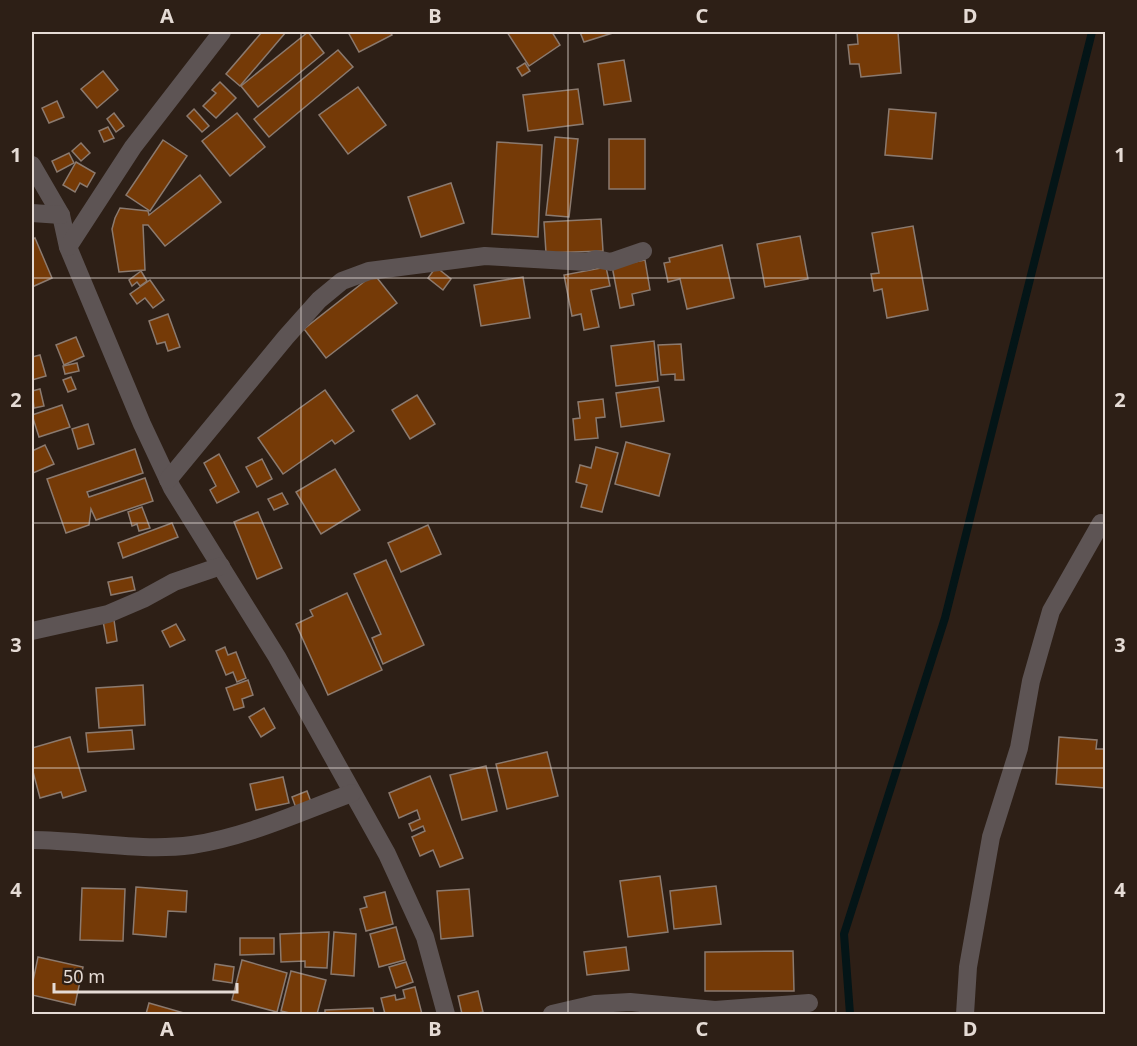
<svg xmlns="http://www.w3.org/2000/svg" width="1137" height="1046" viewBox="0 0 1137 1046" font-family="'Noto Sans',sans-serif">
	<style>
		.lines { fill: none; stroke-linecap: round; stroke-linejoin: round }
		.stream { stroke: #041517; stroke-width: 8 }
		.building { fill: #753a07; stroke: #8b7a6f; stroke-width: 1.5 }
		.minor { stroke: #5d5454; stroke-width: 18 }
		.grid { fill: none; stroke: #e5dbd5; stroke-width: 1.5; stroke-opacity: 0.55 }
		.neatline { fill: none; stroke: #e5dbd5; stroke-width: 2 }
		.grid-label { font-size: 20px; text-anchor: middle; font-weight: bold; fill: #e5dbd5 }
	</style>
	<rect width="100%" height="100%" fill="#2d1f16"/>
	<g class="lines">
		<path class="stream" d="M850,1014L844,934L945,618L1092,32"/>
	</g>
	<g class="building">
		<path d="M262,32H286L240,86L226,74Z"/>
		<path d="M308,32L324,53L258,107L241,86Z"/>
		<path d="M348,32H390L392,35L359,52Z"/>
		<path d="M507,32H552L560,45L529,66Z"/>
		<path d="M580,32H616L584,42Z"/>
		<path d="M857,32H898L901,73L861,77L859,64H850L848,45L858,44Z"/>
		<path d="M338,50L353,67L269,137L254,119Z"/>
		<path d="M624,60L631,101L604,105L598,64Z"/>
		<path d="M525,63L530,71L522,76L517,68Z"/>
		<path d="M103,71L118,90L97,108L81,89Z"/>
		<path d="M220,82L236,98L216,118L203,106L216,93L212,90Z"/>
		<path d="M358,87L386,125L348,154L319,115Z"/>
		<path d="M578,89L583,124L528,131L523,95Z"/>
		<path d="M57,101L64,117L49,123L42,108Z"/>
		<path d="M194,109L209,126L202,132L187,116Z"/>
		<path d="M889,109L936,113L932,159L885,155Z"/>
		<path d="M114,113L124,126L116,132L107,119Z"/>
		<path d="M237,113L265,147L230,176L202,141Z"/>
		<path d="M108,127L114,138L104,142L99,131Z"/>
		<path d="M555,137L578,139L569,217L546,215Z"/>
		<rect x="609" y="139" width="36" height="50"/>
		<path d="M163,140L187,156L150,211L126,195Z"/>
		<path d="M497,142L542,145L538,237L492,234Z"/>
		<path d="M81,143L90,153L81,161L72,151Z"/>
		<path d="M69,153L74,163L57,172L52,161Z"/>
		<path d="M76,162L95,173L87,187L80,183L75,192L63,185Z"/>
		<path d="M200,175L221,202L165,246L148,225H143L145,270L119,272L112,229L115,218L120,208L148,211L149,215Z"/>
		<path d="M451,183L464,223L421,237L408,197Z"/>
		<path d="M601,219L603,251L546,253L544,222Z"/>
		<path d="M913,226L928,310L887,318L882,289L874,291L871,274L879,273L872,233Z"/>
		<path d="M800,236L808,279L765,287L757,244Z"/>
		<path d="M35,238L52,278L32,287V240Z"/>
		<path d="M722,245L734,298L687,309L680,279L668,282L664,263L670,262L669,258Z"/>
		<path d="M645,260L650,290L632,294L634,305L620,308L612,266Z"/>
		<path d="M436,267L451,279L443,290L428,278Z"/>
		<path d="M606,267L610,286L591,290L599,327L584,330L581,314L572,316L564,275Z"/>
		<path d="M141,271L147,281L140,286L137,282L132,286L129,280Z"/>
		<path d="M374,274L397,303L326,358L304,329Z"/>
		<path d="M523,277L530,318L481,326L474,285Z"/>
		<path d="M150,280L164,300L153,308L145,298L137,304L130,294Z"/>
		<path d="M168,314L180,347L168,351L165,342L157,344L149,321Z"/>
		<path d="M76,337L84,356L64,365L56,345Z"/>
		<path d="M654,341L658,381L616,386L611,346Z"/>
		<path d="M681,344L684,380H675V374L661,375L658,345Z"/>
		<path d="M40,355L46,376L32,380V357Z"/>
		<path d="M77,363L79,371L65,374L63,366Z"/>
		<path d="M71,377L76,389L68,392L63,380Z"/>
		<path d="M659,387L664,421L621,427L616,393Z"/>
		<path d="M40,389L44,406L34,408L32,391Z"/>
		<path d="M325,390L354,431L335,444L332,440L283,474L258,438Z"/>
		<path d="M417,395L435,424L410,439L392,410Z"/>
		<path d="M603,399L605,417L596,418L598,438L575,440L573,419L580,418L578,402Z"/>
		<path d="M62,405L70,427L39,437L32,415Z"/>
		<path d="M88,424L94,444L78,449L72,429Z"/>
		<path d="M626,442L670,454L659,496L615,484Z"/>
		<path d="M45,445L54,464L33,473L32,469V451Z"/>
		<path d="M596,447L618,453L602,512L581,507L587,485L576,482L580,465L591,468Z"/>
		<path d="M135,449L143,473L87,492L89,497L145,478L153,501L96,520L91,509L89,525L66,533L47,479Z"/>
		<path d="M219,454L239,492L217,503L210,490L216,486L204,463Z"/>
		<path d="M262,459L272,479L257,487L246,467Z"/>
		<path d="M335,469L360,510L321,534L296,492Z"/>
		<path d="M282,493L288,504L274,510L268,499Z"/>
		<path d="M142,507L150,528L139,531L137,524L132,526L128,512Z"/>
		<path d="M258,512L282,568L257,579L234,522Z"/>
		<path d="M172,523L178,537L123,558L118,543Z"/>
		<path d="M428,525L441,554L401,572L388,543Z"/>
		<path d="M386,560L424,645L383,664L372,638L381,634L354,574Z"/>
		<path d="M132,577L135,590L111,595L108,582Z"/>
		<path d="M347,593L382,670L328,695L296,624L313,616L310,610Z"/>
		<path d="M114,620L117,641L107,643L103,621Z"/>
		<path d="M176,624L185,640L170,647L162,631Z"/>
		<path d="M225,647L228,655L236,652L246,678L237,682L233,672L226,675L216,651Z"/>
		<path d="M248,680L253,695L242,699L244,707L234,710L226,688Z"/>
		<path d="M143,685L145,725L99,728L96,688Z"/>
		<path d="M264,708L275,728L261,737L249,717Z"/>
		<path d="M132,730L134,749L88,752L86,733Z"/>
		<path d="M70,737L86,791L63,798L61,792L40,798L32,768V748Z"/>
		<path d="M1059,737L1097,740L1096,749H1106L1105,788L1056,784Z"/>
		<path d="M547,752L558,796L507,809L496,764Z"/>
		<path d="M486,766L497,811L462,820L450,775Z"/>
		<path d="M430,776L463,858L440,867L433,850L420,856L412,837L425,831L423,826L412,831L409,824L420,819L417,810L399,818L389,793Z"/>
		<path d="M283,777L289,803L256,810L250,784Z"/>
		<path d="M307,791L311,802L296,808L292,797Z"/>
		<path d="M660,876L668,932L628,937L620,881Z"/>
		<path d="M716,886L721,924L674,929L670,891Z"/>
		<path d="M136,887L187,891L186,912L168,911L166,937L133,934Z"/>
		<path d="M82,888L125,889L123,941L80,940Z"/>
		<path d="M469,889L473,936L441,939L437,891Z"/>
		<path d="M385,892L393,924L366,931L360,909L367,907L364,897Z"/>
		<path d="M396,927L405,960L379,967L370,934Z"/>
		<path d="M329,932L327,968L305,967V961L281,962L280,934Z"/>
		<path d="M334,932L356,934L354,976L331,974Z"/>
		<path d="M240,938H274V954L240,955Z"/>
		<path d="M626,947L629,970L587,975L584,952Z"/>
		<path d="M793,951L794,991H705V952Z"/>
		<path d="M38,957L83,967L75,1005L32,995V986Z"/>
		<path d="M242,960L287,973L277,1012L232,1000Z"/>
		<path d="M406,962L413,982L396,988L389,967Z"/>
		<path d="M215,964L234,967L232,983L213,980Z"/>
		<path d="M291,971L326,980L317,1014H294L281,1011Z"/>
		<path d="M415,987L422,1014H385L381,998L395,995L396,1000L405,998L403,990Z"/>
		<path d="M478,991L483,1012L472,1014H462L458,996Z"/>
		<path d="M149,1003L184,1013V1014H146Z"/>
		<path d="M373,1008L374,1014H325V1010Z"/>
	</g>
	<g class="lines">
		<g class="minor">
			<path d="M32,165L61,215L68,247L142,424L172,488L277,657L387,854L425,937L446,1014"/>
			<path d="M32,213L61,215"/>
			<path d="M68,247L133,147L222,32"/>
			<path d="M168,480L286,337L319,300L342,281L369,271L485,256L586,262L596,259L611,262L643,251"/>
			<path d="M32,631L108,614L143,599L174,582L221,566"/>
			<path d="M32,840C84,840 140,852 192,845C247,837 300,812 352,793"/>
			<path d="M552,1014L595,1004L630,1002L715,1010L809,1003"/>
			<path d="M965,1014L968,967L991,837L1019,748L1031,681L1051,611L1101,523"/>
		</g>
	</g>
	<path class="grid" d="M301,32V1014M568,32V1014M836,32V1014M32,278H1106M32,523H1106M32,768H1106"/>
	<rect width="1137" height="1046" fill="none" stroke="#2d1f16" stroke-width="66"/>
	<path d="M54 983v9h183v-9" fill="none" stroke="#e5dbd5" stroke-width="3"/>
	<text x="63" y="983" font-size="18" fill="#e5dbd5" stroke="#2d1f16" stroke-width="4.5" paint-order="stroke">50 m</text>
	<rect x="33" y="33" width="1071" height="980" class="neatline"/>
	<g class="grid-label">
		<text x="167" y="23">A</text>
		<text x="435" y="23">B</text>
		<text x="702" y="23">C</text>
		<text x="970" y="23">D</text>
		<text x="16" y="162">1</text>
		<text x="1120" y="162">1</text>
		<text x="16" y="407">2</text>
		<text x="1120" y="407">2</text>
		<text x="16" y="652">3</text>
		<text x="1120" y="652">3</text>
		<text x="16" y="897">4</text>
		<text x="1120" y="897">4</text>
		<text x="167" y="1036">A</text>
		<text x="435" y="1036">B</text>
		<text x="702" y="1036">C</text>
		<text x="970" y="1036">D</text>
	</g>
</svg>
